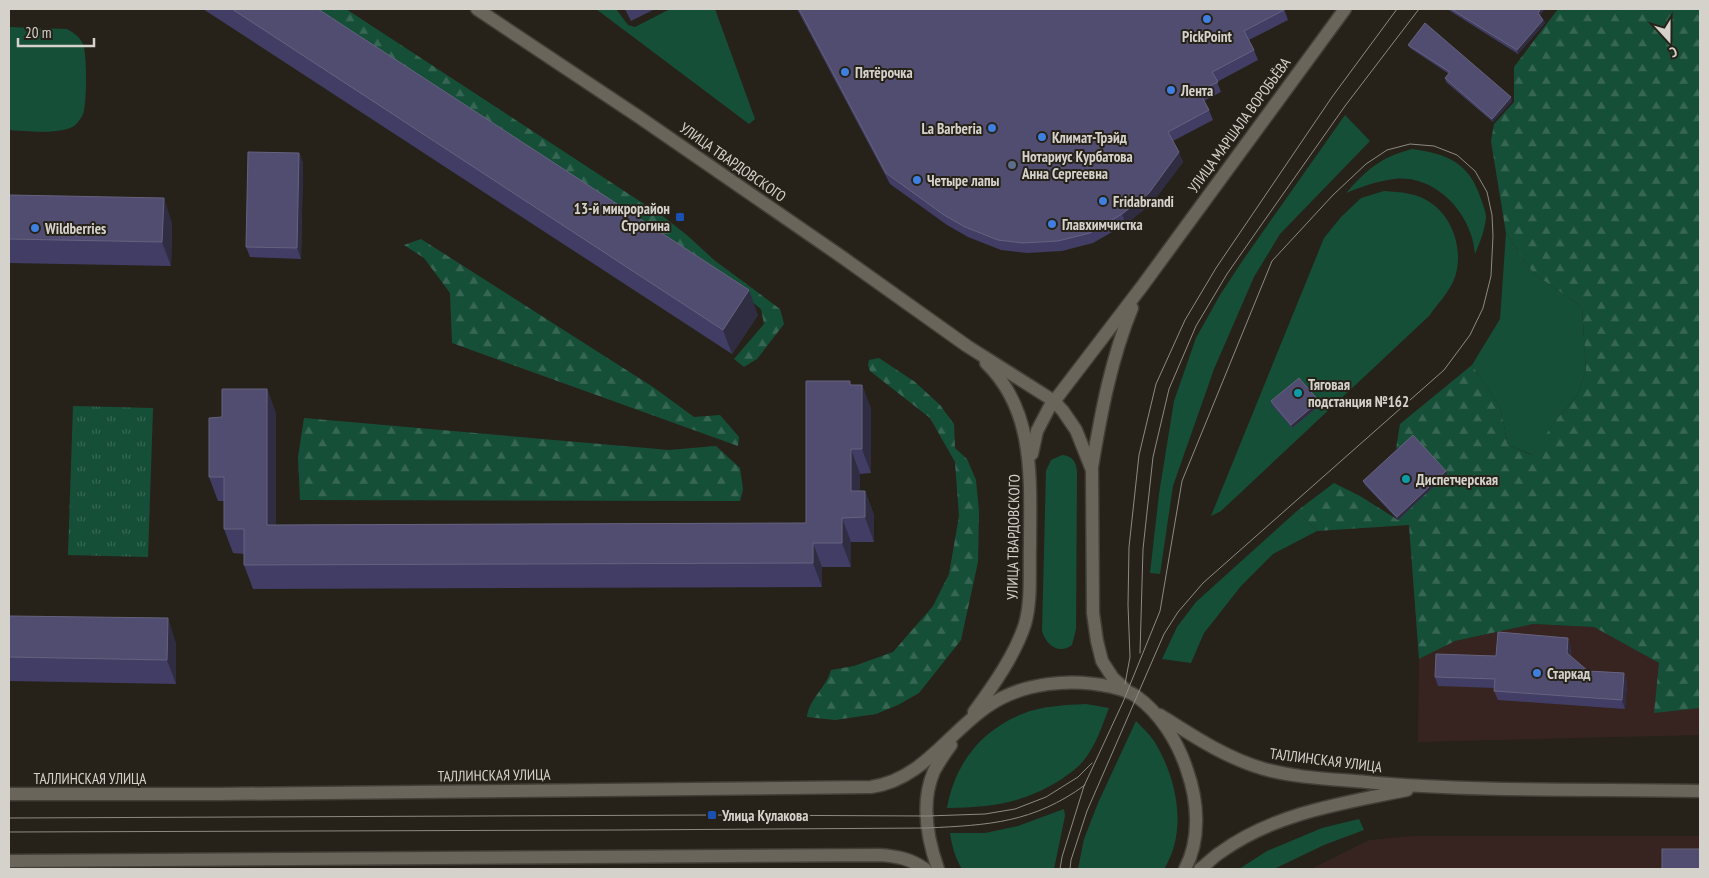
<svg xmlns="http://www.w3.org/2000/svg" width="1709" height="878" viewBox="0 0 1709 878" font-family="'PT Sans Narrow',sans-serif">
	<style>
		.commercial { fill: #372420 }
		.grass { fill: #164f38 }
		.forest { fill: url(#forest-firs) }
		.park { fill: url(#park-tufts) }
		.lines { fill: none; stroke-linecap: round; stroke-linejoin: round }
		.secondary-casing { stroke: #423f38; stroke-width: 15 }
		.secondary { stroke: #69655a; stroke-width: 12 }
		.tram { stroke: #8d8a83; stroke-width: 1 }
		.wall { fill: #413d65 }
		.shaded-wall { fill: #302c42 }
		.building { fill: #514d70; stroke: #66627e }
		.shop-dot { fill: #3f7fe0; stroke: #262219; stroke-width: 2 }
		.service-dot { fill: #5c6f8a; stroke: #262219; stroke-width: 2 }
		.transit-dot { fill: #1a4fb4; stroke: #262219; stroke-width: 2 }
		.culture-dot { fill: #0f9aa8; stroke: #262219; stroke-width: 2 }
		.labels { text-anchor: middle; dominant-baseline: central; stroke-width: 4; stroke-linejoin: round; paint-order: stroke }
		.poi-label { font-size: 15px; font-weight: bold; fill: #d5d2cc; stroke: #262219; text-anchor: start }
		.street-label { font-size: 15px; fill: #d5d2cc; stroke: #262219 }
	</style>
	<defs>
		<pattern id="forest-firs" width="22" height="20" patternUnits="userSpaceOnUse" patternTransform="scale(1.25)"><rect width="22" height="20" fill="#164f38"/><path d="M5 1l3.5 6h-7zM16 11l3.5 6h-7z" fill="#376754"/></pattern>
		<pattern id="park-tufts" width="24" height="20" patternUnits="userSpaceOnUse" patternTransform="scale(1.25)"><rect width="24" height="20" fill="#164f38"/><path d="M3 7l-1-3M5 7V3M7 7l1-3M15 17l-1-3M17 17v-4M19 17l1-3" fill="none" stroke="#376754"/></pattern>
	</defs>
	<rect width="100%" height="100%" fill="#262219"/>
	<g class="commercial">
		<path d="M1533,624L1594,627L1659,663L1700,708V735L1418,742L1419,659L1455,641Z"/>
		<path d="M1414,836H1700V869H1311L1369,840Z"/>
	</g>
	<g class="grass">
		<path d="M596,9H616L628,25L635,27L670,9H715L755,119L749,124Z"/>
		<path d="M9,27L67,29C74,33 80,37 83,44C87,54 87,104 83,114C81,118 78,123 74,126C60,135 26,131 9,130Z"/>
		<path d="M1345,115L1370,141L1280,234L1254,277L1214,369L1173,486L1160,574L1150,573L1159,494L1174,401L1196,338L1220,295L1243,260Z"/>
		<path d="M1412,149C1447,154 1469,162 1481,199C1483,205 1486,212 1486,217C1485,230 1480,242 1475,254C1474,247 1473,239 1470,232C1459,201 1428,175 1394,179C1377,181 1361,187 1346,193C1368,169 1379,158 1412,149Z"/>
		<path d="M1384,191C1400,192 1418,193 1431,203C1455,219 1465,256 1453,282C1447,294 1437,305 1429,316L1221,511L1211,516L1324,238L1341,217L1361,198Z"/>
		<path d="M1506,233L1533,273L1582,307L1586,370L1577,396L1555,421L1533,455L1508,445L1500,407L1472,365L1500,319Z"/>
		<path d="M1062,455C1073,456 1076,462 1077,472L1076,629L1072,645C1059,655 1046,645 1042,631L1046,471L1051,460Z"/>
		<path d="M1297,511L1317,531L1273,554L1241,586L1204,633L1191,663L1162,659L1177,627L1196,602Z"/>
		<path d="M1086,704L1109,708C1102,726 1096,745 1084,760C1077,769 1066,776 1057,782C1020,804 990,807 947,808C955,764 980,731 1022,714C1041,706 1065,705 1086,704Z"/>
		<path d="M1136,721C1142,727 1149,734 1154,741C1177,778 1188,831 1164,869H1078L1084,839L1098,803Z"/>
		<path d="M1064,809L1065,816L1054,869H962C955,858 952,846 950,833H985L1018,826Z"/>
		<path d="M1359,819L1364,830L1324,845L1274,869H1239L1267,851L1322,828Z"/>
	</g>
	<g class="forest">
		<path d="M315,9H346L664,217L688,236L714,260L780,309L784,324L757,359L744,367L734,359L764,324L761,309L747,298Z"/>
		<path d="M1558,9H1700V708L1654,713L1659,663L1594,627L1533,624L1455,641L1419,659L1409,525L1317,531L1297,511L1334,483L1360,496L1398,520L1414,439L1396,449L1400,424L1472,365L1500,407L1508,445L1532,455L1555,421L1577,396L1586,370L1582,307L1533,273L1506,233L1491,141L1494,124L1514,102V67Z"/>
		<path d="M421,239L653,387L694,417L720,415L739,437L738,446L452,343L450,293L424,258L404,245Z"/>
		<path d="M879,358L915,382L940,405L954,424L955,448L967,459L976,480L979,511L978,562L961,640L919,693L898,705L876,714L835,720L807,717C809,699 826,688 831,670L854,666L893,652L933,606L949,574L959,516L955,462L930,418L870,371L868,365L869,360Z"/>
		<path d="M304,418L669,450L716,446L740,468L743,490L740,501L300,500L298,457Z"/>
	</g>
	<path class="park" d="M73,406L153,408L148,557L68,555Z"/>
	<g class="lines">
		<defs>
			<g id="secondary">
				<path d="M477,9L639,117L842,257L967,346L1054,401L1063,411L1076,430L1092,470L1093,613L1097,641L1102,661L1113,678L1125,689"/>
				<path d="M1032,454L1037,431L1049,408L1143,285L1345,9"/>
				<path d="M1092,467C1101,413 1111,359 1132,308"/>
				<path d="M974,712C993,686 1015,655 1025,624C1032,599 1029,570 1030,545C1030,481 1036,411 986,363"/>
				<path d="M1160,715C1193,736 1226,758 1264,769C1297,778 1332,779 1366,782C1476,792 1590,789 1700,791"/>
				<path d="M9,794H220L871,787C922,780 948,733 988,706C1023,682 1071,678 1112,687C1120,689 1129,691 1136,696C1160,713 1178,742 1187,770C1198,801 1201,839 1185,869"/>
				<path d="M9,861L879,855C897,856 911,859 925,869"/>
				<path d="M938,869C927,838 920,803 934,771C939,762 945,753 951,745"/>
				<path d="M1200,869C1207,864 1213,857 1221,852C1275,813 1343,803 1407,790"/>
			</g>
		</defs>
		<use href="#secondary" class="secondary-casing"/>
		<use href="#secondary" class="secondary"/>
		<g class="tram">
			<path d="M1140,653L1143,549L1153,457L1169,389L1196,326L1227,274L1257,231L1345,106L1419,9"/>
			<path d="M1125,684L1130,657L1128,605L1129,547L1139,455L1156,384L1185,320L1216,268L1332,97L1397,9"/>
			<path d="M9,818L712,815L927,816L985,814L1015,809L1046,797L1078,777L1092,763"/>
			<path d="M9,832L619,830L927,828C989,825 1033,823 1085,785"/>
			<path d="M1060,869L1062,857L1084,786L1123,702L1160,611L1182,481L1272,261L1333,195L1366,164L1387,150L1410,144L1434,146L1457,155L1475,171L1487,192L1492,215L1493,236L1491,276L1483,308L1470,335L1444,370L1203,583L1178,612L1164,634L1087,811L1071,860L1070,869"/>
		</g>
	</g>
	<g class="wall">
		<path d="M203,9H318L758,315L732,354Z"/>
		<path d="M625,9H655L631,21Z"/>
		<path d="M797,9H1284L1288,20L1249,40L1254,50L1258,60L1217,82L1221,92L1204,101L1209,110L1213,120L1173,141L1183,162L1152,203L1126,224L1093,243L1062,251L1027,253L1001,250L968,237L947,225L890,184Z"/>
		<path d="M1447,9H1545L1540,15L1545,23L1518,54Z"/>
		<path d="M1408,45L1512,101L1493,122L1446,82L1445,78L1449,74L1410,48Z"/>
		<path d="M299,153L303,163L301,259L250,257L246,247Z"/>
		<path d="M9,195L172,223L171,266L9,263Z"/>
		<path d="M851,385H862L871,409V473L860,474V491H865L874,515V542H851V567H822V587L253,589L244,565V554L233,553L224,529V501H218L209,477L222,417L267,389L276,414V525L806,523Z"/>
		<path d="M1271,401L1320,405L1292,428L1272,405Z"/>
		<path d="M1447,474L1398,520L1365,485L1363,481Z"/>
		<path d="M9,616L176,643V684L9,681Z"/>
		<path d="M1571,648V657L1588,671L1624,673L1627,683L1625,709L1498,700L1494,691L1495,688L1438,686L1435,677L1496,656Z"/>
	</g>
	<g class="shaded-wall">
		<path d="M1541,9H1545L1539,16L1538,13Z"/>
		<path d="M1543,20L1545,23L1518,54L1517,50Z"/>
		<path d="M1511,97L1512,101L1493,122L1492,119Z"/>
		<path d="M1179,152L1183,162L1152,203L1126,224L1122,214Z"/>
		<path d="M299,153L303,163L301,259L297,248Z"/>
		<path d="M164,198L172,223L171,266L162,242Z"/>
		<path d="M749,290L758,315L732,354L723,330Z"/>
		<path d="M862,385L871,409V473L862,449Z"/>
		<path d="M267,389L276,414V549L267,525Z"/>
		<path d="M1319,401L1320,405L1292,428L1291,425Z"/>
		<path d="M851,449L860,474V515L851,491Z"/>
		<path d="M1446,471L1447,474L1398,520L1397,517Z"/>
		<path d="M865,491L874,515V542L865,517Z"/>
		<path d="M842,518L851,542V567L842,543Z"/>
		<path d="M813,543L822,567V587L813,563Z"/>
		<path d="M168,618L176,643V684L167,660Z"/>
		<path d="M1568,638L1571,648L1570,663L1567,653Z"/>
		<path d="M1624,673L1627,683L1625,709L1622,700Z"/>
	</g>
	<g class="building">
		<path d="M232,9H318L749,290L723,330Z"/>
		<path d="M799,9H1284V10L1244,31L1254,50L1212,72L1218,82L1199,91L1209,110L1168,132L1179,152L1149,193L1122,214L1090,233L1058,241L1023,243L998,240L965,227L944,215L886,173Z"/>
		<path d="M1451,9H1541L1538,13L1543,20L1517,50Z"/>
		<path d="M1425,23L1511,97L1492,119L1445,78L1450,72L1408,45Z"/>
		<path d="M248,152L299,153L297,248L246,247Z"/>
		<path d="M9,195L164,198L162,242L9,239Z"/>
		<path d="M1299,378L1319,401L1291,425L1271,401Z"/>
		<path d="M806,381H850V385H862V449H851V491H865V517L842,518V543H813V563L244,565V529H224V477H209V418L222,417V389H267V525L806,523Z"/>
		<path d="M1413,435L1446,471L1397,517L1363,481Z"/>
		<path d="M9,616L168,618L167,660L9,657Z"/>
		<path d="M1498,632L1568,638L1567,653L1588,671L1624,673L1622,700L1494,691L1495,679L1435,677L1436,654L1496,656Z"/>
		<rect x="1662" y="849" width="38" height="20"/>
	</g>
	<g class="shop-dot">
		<circle cx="1207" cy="19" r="5"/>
		<circle cx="845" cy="72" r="5"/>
		<circle cx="1171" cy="90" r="5"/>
		<circle cx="992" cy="128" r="5"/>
		<circle cx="1042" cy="137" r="5"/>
		<circle cx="917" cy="180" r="5"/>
		<circle cx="1103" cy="201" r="5"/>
		<circle cx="1052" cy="224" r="5"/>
		<circle cx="35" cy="228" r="5"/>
		<circle cx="1537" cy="673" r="5"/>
	</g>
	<circle class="service-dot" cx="1012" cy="165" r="5"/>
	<g class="transit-dot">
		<rect x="675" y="212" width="10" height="10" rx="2.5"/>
		<rect x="707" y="810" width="10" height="10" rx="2.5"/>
	</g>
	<g class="culture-dot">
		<circle cx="1298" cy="393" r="5"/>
		<circle cx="1406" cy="479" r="5"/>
	</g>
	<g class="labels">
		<g class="poi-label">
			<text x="1207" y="36" text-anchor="middle">PickPoint</text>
			<text x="855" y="72">Пятёрочка</text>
			<text x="1181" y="90">Лента</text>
			<text x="982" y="128" text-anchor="end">La Barberia</text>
			<text x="1052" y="137">Климат-Трэйд</text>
			<text x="1022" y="156">Нотариус Курбатова<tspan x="1022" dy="17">Анна Сергеевна</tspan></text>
			<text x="927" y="180">Четыре лапы</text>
			<text x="1113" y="201">Fridabrandi</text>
			<text x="670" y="208" text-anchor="end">13-й микрорайон<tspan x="670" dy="17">Строгина</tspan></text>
			<text x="1062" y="224">Главхимчистка</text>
			<text x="45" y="228">Wildberries</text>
			<text x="1308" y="384">Тяговая<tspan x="1308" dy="17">подстанция №162</tspan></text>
			<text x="1416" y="479">Диспетчерская</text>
			<text x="1547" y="673">Старкад</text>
			<text x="722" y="815">Улица Кулакова</text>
		</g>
		<g class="street-label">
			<text transform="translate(1239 125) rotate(-54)">УЛИЦА МАРШАЛА ВОРОБЬЁВА</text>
			<text transform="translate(733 162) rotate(35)">УЛИЦА ТВАРДОВСКОГО</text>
			<text transform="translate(1013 537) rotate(-89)">УЛИЦА ТВАРДОВСКОГО</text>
			<text transform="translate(1326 760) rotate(7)">ТАЛЛИНСКАЯ УЛИЦА</text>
			<text transform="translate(494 775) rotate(-1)">ТАЛЛИНСКАЯ УЛИЦА</text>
			<text x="90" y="778">ТАЛЛИНСКАЯ УЛИЦА</text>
		</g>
	</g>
	<rect width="1709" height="878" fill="none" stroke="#d5d2cc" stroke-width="20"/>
	<g transform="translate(1669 40) rotate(159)" stroke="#262219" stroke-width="4" paint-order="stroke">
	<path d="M0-4L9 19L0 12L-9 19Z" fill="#d5d2cc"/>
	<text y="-8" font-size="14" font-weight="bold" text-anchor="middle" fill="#d5d2cc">С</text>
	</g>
	<path d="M18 38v8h76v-8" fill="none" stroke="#d5d2cc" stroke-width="2.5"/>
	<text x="25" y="38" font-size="15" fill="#d5d2cc" stroke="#262219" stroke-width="4" paint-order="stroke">20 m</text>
</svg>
